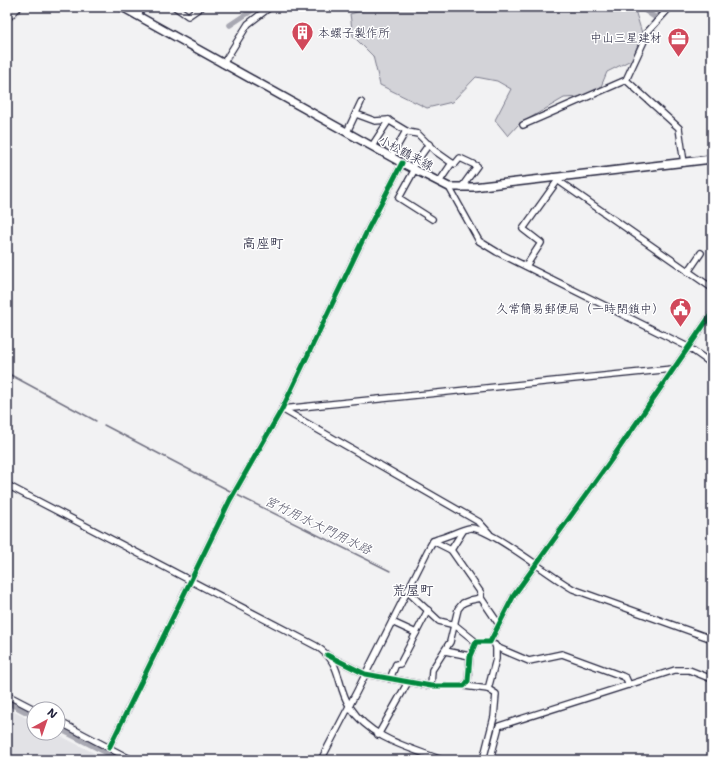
<svg xmlns="http://www.w3.org/2000/svg" width="719" height="767" viewBox="0 0 719 767" font-family="'Shantell Sans','Klee One',sans-serif">
	<style>
		.built { fill: #e2e2e6 }
		.green { fill: #d3d3d8; stroke: #7a7a8a }
		.lines { fill: none; stroke-linecap: round; stroke-linejoin: round }
		.stream { stroke: #727282; stroke-width: 1.5 }
		.canal { stroke: #a8a8b2; stroke-width: 5.5 }
		.minor-casing { stroke: #22223b; stroke-width: 8 }
		.major-casing { stroke: #22223b; stroke-width: 10 }
		.minor { stroke: #fff; stroke-width: 5.5 }
		.major { stroke: #fff; stroke-width: 7 }
		.cycleway-casing { stroke: #fff; stroke-width: 8 }
		.cycleway { stroke: #00873e; stroke-width: 5 }
		.labels { text-anchor: middle; dominant-baseline: central; stroke-width: 3; stroke-linejoin: round; paint-order: stroke }
		.poi-label { font-size: 12px; fill: #22223b; stroke: #fff; text-anchor: end }
		.street-label { font-size: 12px; fill: #22223b; stroke: #fff }
		.water-label { font-size: 13px; font-style: italic; fill: #58586b; stroke: #fff }
		.quarter-label { font-size: 14px; fill: #22223b; stroke: #fff }
	</style>
	<rect width="100%" height="100%" fill="#f2f2f3"/>
	<filter id="ink" filterUnits="userSpaceOnUse"><feTurbulence type="fractalNoise" baseFrequency=".025" numOctaves="2"/><feDisplacementMap in="SourceGraphic" scale="8" xChannelSelector="R" yChannelSelector="G"/><feConvolveMatrix kernelMatrix="1 2 1 2 8 2 1 2 1" color-interpolation-filters="sRGB"/></filter>
	<g filter="url(#ink)">
		<path class="built" d="M7,708L34,722V733H55L96,754L93,760H7Z"/>
		<path class="green" d="M374,7H634L642,33L633,59L607,72L597,96L564,98L518,125L508,136L495,120L511,89L497,81L476,77L452,102L427,108L380,85L373,56L353,36L350,14Z"/>
		<g class="lines">
			<g class="stream">
				<path d="M7,373L96,421"/>
				<path d="M104,425L232,492"/>
				<path d="M237,495L390,571"/>
			</g>
			<g class="canal">
				<path d="M640,7L656,18L666,7"/>
				<path d="M230,25L257,7"/>
				<path d="M7,702L34,716"/>
				<path d="M58,728L121,760"/>
			</g>
			<defs>
				<g id="minor">
					<path d="M175,7L188,16L201,7"/>
					<path d="M137,16L143,7"/>
					<path d="M7,19L19,7"/>
					<path d="M223,64L248,24L270,7"/>
					<path d="M626,80L679,128L684,163"/>
					<path d="M356,114L375,121L388,120L408,132L418,134L435,151L452,163L455,164L460,158L477,166L461,188"/>
					<path d="M523,125L626,80L644,41L643,37L670,7"/>
					<path d="M347,132L361,102"/>
					<path d="M372,146L389,120"/>
					<path d="M391,157L406,131"/>
					<path d="M412,168L429,144"/>
					<path d="M415,169L399,198L432,219"/>
					<path d="M553,177L712,288"/>
					<path d="M439,182L452,163"/>
					<path d="M449,187L479,241L497,252L688,347L712,364"/>
					<path d="M526,266L541,243L523,229L558,180"/>
					<path d="M688,272L701,253"/>
					<path d="M282,409L672,369"/>
					<path d="M282,409L479,522L489,533"/>
					<path d="M7,485L316,646C344,664 335,684 350,707C371,739 408,747 442,760"/>
					<path d="M433,541L451,550L481,593V598"/>
					<path d="M451,550L463,531"/>
					<path d="M407,591L439,621L455,625L476,642"/>
					<path d="M392,622L416,633"/>
					<path d="M496,647L529,661L562,654L622,676L626,678L629,685"/>
					<path d="M445,651L470,656"/>
					<path d="M327,655L365,674L431,686H464L468,681L470,656L476,642H490L514,595L611,460L712,313"/>
					<path d="M390,679L396,664H400L428,610"/>
					<path d="M431,686L432,670L450,642L458,609L463,603L471,600L481,598L498,623"/>
					<path d="M464,686L488,689L496,694L494,717L483,760"/>
					<path d="M488,689L496,659V647L495,645"/>
					<path d="M7,695L34,709"/>
					<path d="M58,721L132,760"/>
					<path d="M378,735L408,682"/>
					<path d="M109,748L230,500L282,409L368,229L402,163"/>
					<path d="M321,760L357,691L429,548L433,541L438,539C449,536 460,530 470,528C488,526 552,578 573,589L712,639"/>
					<path d="M490,760L499,726L675,670H689L712,679"/>
				</g>
				<path id="major" d="M122,7L402,163L449,187H473L712,159"/>
			</defs>
			<use href="#minor" class="minor-casing"/>
			<use href="#major" class="major-casing"/>
			<use href="#minor" class="minor"/>
			<use href="#major" class="major"/>
			<defs>
				<g id="cycleway">
					<path d="M327,655L365,674L431,686H464L468,681L470,656L476,642H490L514,595L611,460L712,313"/>
					<path d="M109,748L230,500L282,409L368,229L402,163"/>
				</g>
			</defs>
			<use href="#cycleway" class="cycleway-casing"/>
			<use href="#cycleway" class="cycleway"/>
		</g>
	</g>
	<defs>
		<symbol id="building-pin" viewBox="-11 -11 22 30"><path d="M0 17L-7.5 6A9.5 9.5 0 1 1 7.5 6Z" fill="#d1495b" stroke="#fff"/><path d="M-4-6H4V6H1V3H-1V6H-4ZM-2.5-4.3h1.7v1.8h-1.7ZM.8-4.3h1.7v1.8H.8ZM-2.5-1h1.7V.8h-1.7ZM.8-1h1.7V.8H.8Z" fill="#fff"/></symbol>
		<symbol id="office-pin" viewBox="-11 -11 22 30"><path d="M0 17L-7.5 6A9.5 9.5 0 1 1 7.5 6Z" fill="#d1495b" stroke="#fff"/><path d="M-6-3h4V-5.5h4V-3h4V5H-6ZM-1-4.5V-3h2v-1.5ZM-6 0V1H6V0Z" fill="#fff"/></symbol>
		<symbol id="civic-pin" viewBox="-11 -11 22 30"><path d="M0 17L-7.5 6A9.5 9.5 0 1 1 7.5 6Z" fill="#d1495b" stroke="#fff"/><path d="M-.6-6.5H3V-4.5H.6V-3L4-1V1h2V6H-6V1h2V-1L-.6-3ZM-1.2 2.5V6h2.4V2.5Z" fill="#fff"/></symbol>
	</defs>
	<g fill-rule="evenodd">
		<use href="#building-pin" x="290" y="20" width="25" height="34"/>
		<use href="#office-pin" x="666" y="26" width="25" height="34"/>
		<use href="#civic-pin" x="668" y="296" width="25" height="34"/>
	</g>
	<g class="labels">
		<g class="poi-label">
			<text x="318" y="33" text-anchor="start">本螺子製作所</text>
			<text x="662" y="38">中山三星建材</text>
			<text x="664" y="309">久常簡易郵便局（一時閉鎖中）</text>
		</g>
		<g class="street-label">
			<text transform="translate(406 153) rotate(28)">小松鶴来線</text>
		</g>
		<g class="water-label">
			<text transform="translate(318 525) rotate(26)">宮竹用水大門用水路</text>
		</g>
		<g class="quarter-label">
			<text x="263" y="243">高座町</text>
			<text x="413" y="590">荒屋町</text>
		</g>
	</g>
	<rect width="719" height="767" fill="none" stroke="#fff" stroke-width="24"/>
	<rect x="12" y="12" width="695" height="743" fill="none" stroke="#22223b" stroke-width="1.5" filter="url(#ink)"/>
	<g transform="translate(46 721) rotate(40)"><circle r="19" fill="#ffffff" stroke="#a7a7b1"/>
	<path d="M0-3L7 15L0 10L-7 15Z" fill="#d1495b"/>
	<text y="-6" font-size="11" font-weight="bold" text-anchor="middle" fill="#22223b">N</text>
	</g>
</svg>
